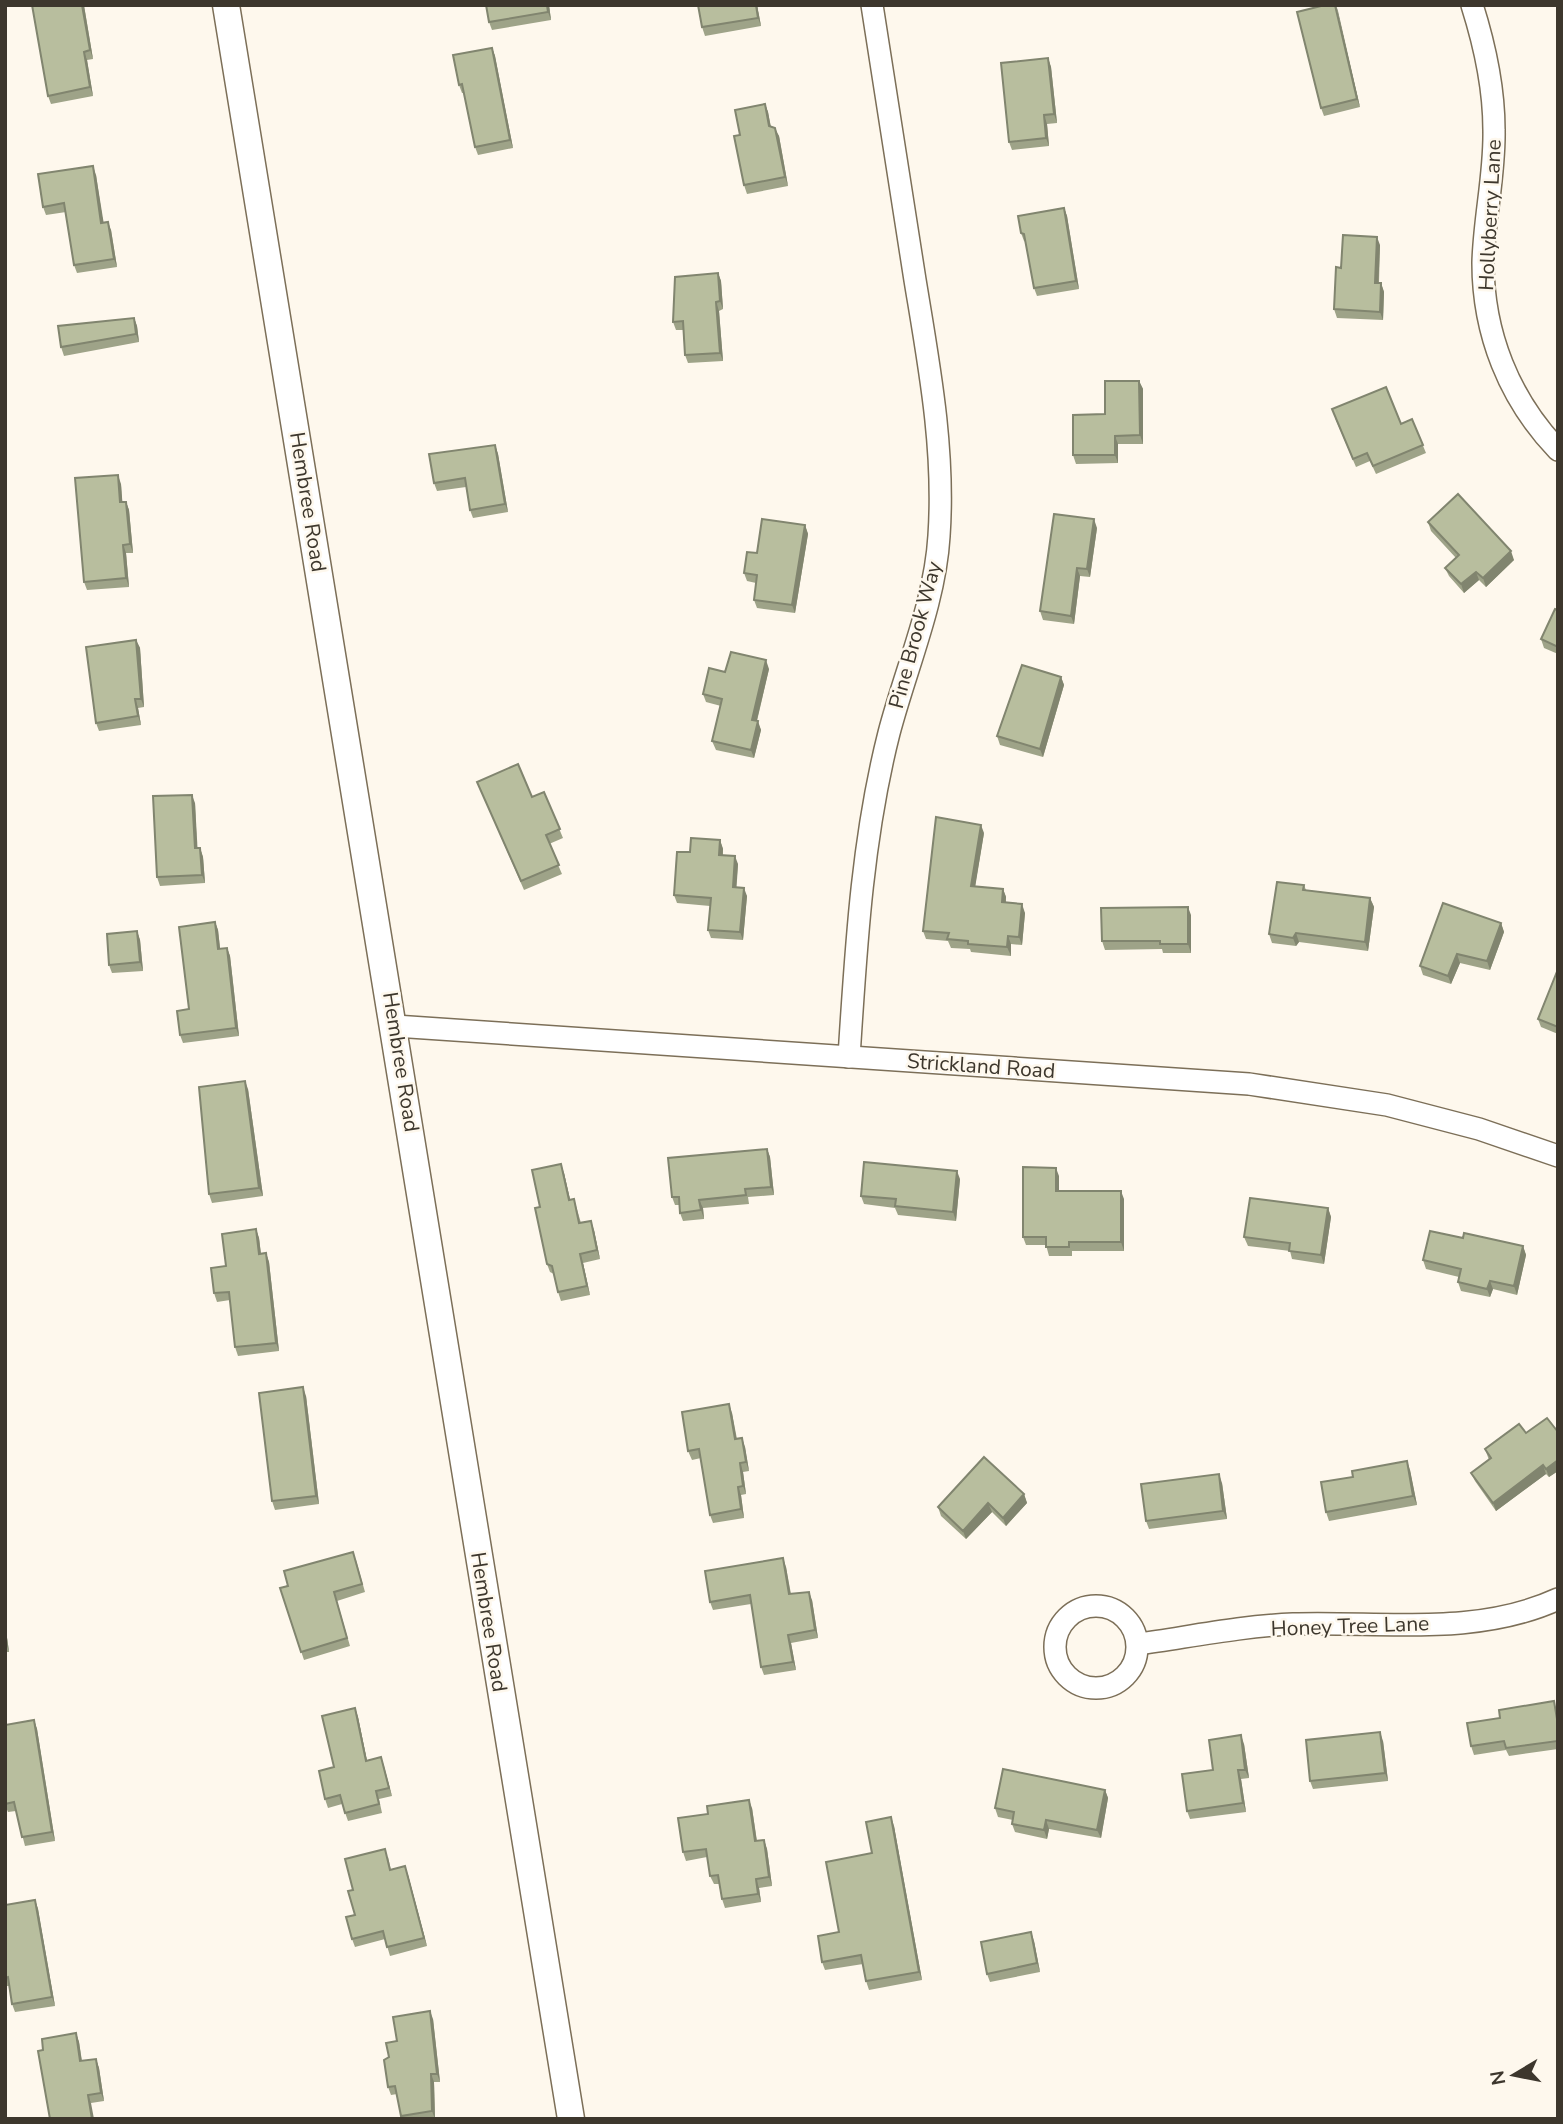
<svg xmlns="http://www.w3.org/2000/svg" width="1563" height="2124" viewBox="0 0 1563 2124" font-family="'Nunito Sans',sans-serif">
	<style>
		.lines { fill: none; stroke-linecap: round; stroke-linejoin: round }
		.minor-casing { stroke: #7c6f58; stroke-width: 24 }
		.tertiary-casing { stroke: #7c6f58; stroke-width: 29 }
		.minor { stroke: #fff; stroke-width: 21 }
		.tertiary { stroke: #fff; stroke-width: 26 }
		.wall { fill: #9ea388 }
		.shaded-wall { fill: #81856f }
		.building { fill: #b8be9e; stroke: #81856f; stroke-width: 2 }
		.labels { text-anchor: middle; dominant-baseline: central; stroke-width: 5; stroke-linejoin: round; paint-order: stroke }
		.street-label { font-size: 21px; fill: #3d372d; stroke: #fef8ed }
	</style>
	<rect width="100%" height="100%" fill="#fef8ed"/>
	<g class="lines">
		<defs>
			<g id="minor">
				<path d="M1472,5C1485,46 1494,88 1494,130C1495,174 1484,219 1483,263C1483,333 1509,399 1558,450"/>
				<path d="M395,1026L1249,1084L1387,1105L1479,1129L1558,1156"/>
				<path d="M849,1057C856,948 862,839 889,733C906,668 935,603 939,536C945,449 929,365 915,280C901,189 887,97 872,5"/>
				<circle cx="1096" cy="1647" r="41"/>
				<path d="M1139,1644C1189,1637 1242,1626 1293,1624C1382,1621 1475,1637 1558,1599"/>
			</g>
			<path id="tertiary" d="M226,5L571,2119"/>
		</defs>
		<use href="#minor" class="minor-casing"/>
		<use href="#tertiary" class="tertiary-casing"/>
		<use href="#minor" class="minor"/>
		<use href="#tertiary" class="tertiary"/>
	</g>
	<g class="wall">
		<path d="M32,5H84L93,59L87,60L93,96L51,104L48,96Z"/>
		<path d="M549,5L551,20L492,30L489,22Z"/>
		<path d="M698,5H757L761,26L705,36L702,27Z"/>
		<path d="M1336,5L1360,107L1324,116L1321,108Z"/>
		<path d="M492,48L495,56L513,148L478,155L475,147L464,93H462L459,85Z"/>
		<path d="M1048,58L1051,67L1057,123L1047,124L1049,146L1012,150L1009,142Z"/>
		<path d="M765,104L768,112L771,127L779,136L788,186L747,194L744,185L740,135Z"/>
		<path d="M96,175L103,223L111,230L117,267L77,273L74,265L66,212L46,215L43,207Z"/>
		<path d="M1064,208L1067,216L1079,289L1037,296L1034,288L1026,242L1024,241L1021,233Z"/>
		<path d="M1380,245L1379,283H1381L1384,292L1383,320L1337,318L1334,309L1341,268Z"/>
		<path d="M718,273L721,281L723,309L719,311L723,361L688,363L685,355L683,330H676L673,322Z"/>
		<path d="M134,318L137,326L139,342L64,356L61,347Z"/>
		<path d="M1139,381L1143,389V444H1118V463L1076,464L1073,455L1105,414Z"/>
		<path d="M1335,418L1401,424L1412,419L1426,453L1376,474L1370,461L1356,467Z"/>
		<path d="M495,445L498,454L508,512L473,518L470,510L466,487L437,491L434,483Z"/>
		<path d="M121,484L122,502H126L129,510L133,553H126L129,587L87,590L84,582Z"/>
		<path d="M1428,522L1514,560L1486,587L1479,580L1464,593L1449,576L1445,568L1456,558L1431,531Z"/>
		<path d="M805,525L808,534L795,613L757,608L754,600L756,583L747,581L744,573L757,553Z"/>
		<path d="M1097,528L1090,577L1080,576L1074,624L1043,620L1040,611Z"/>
		<path d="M1558,610V654L1544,648L1541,639Z"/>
		<path d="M136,640L140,648L144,707L138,708L141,725L99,731L96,723Z"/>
		<path d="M769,669L757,721L761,730L754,758L716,750L712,741L721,706L706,702L703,694L725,672Z"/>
		<path d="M1061,677L1064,685L1043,757L1000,745L997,736Z"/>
		<path d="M477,782L532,797L544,792L563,838L549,844L562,874L524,890Z"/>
		<path d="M195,803L197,848H200L203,857L205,883L160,886L157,877Z"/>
		<path d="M984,833L975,886L1003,889L1006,897V902L1025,913L1022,945L1011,944V956L971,952L970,949L951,948L948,941L926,939L923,931Z"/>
		<path d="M720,840L723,849V855L738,864L736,887L747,896L743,940L711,938L708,930L710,906L677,903L674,895L690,852Z"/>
		<path d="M1304,885L1306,890L1370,898L1374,907L1368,951L1299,942L1296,946L1272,943L1269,934Z"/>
		<path d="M1191,915V953H1163L1162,949L1105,950L1102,941Z"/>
		<path d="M215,922L218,930L220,948H227L230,956L239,1036L183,1043L180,1035Z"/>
		<path d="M1501,923L1504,932L1490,970L1460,963L1451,984L1423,975L1420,966Z"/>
		<path d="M137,931L140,940L143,971L112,973L109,965Z"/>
		<path d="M1558,969V1034L1541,1027L1538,1019Z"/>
		<path d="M248,1089L263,1196L212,1203L209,1194Z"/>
		<path d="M767,1149L770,1157L774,1195L748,1197L749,1204L703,1208L704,1219L683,1221L680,1213V1205H675L672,1197Z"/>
		<path d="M564,1173L570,1199H574L581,1223L594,1230L600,1259L583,1263L590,1295L561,1301L558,1292L554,1274L550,1272L547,1264L540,1207Z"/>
		<path d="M1059,1176V1191L1124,1199V1251H1072V1256H1049L1046,1245H1026L1023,1237Z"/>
		<path d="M960,1179L956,1221L898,1215L895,1208L864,1204L861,1196Z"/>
		<path d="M1328,1208L1331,1217L1324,1264L1292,1259L1290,1251L1248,1246L1244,1237Z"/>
		<path d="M256,1229L259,1238L261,1254L266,1253L269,1262L279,1351L238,1356L235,1347L230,1300L217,1302L214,1293L226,1266Z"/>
		<path d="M1463,1238L1523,1246L1526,1255L1517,1295L1493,1289L1490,1297L1461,1291L1458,1282L1459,1277L1426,1269L1423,1260Z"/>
		<path d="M306,1396L319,1504L275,1510L272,1501Z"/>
		<path d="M732,1413L737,1439L745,1447L749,1471L743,1472L746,1494L741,1495L744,1518L713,1523L710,1515L701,1458L692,1460L688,1451Z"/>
		<path d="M1558,1432V1471L1549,1477L1546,1474L1496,1511L1475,1481L1471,1473L1489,1460L1485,1449L1526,1433Z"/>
		<path d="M1410,1470L1417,1505L1329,1521L1326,1512L1353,1477Z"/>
		<path d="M1222,1483L1227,1519L1149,1529L1146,1521Z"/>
		<path d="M1024,1494L1027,1503L1006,1526L992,1512L966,1539L941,1516L938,1507Z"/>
		<path d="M356,1560L365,1592L337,1601L350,1646L304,1660L280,1588Z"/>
		<path d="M786,1567L791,1594L812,1600L818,1638L791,1643L796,1670L764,1675L761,1667L751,1604L713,1610L710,1602Z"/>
		<path d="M5,1623L9,1652H5Z"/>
		<path d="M355,1708L358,1717L367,1761L381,1757L392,1796L379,1799L382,1813L348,1821L342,1804L328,1808L325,1799L334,1767Z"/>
		<path d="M1557,1710L1558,1749L1509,1756L1506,1750L1474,1755L1471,1746Z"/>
		<path d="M34,1720L37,1729L55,1841L25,1846L16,1811L8,1812L5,1805V1725Z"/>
		<path d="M1383,1741L1388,1781L1313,1789L1310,1781Z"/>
		<path d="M1244,1744L1249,1778L1241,1779L1246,1812L1190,1819L1187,1811L1213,1770Z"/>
		<path d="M1105,1790L1108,1798L1101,1838L1049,1829L1047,1839L1015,1832L1012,1824L1013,1820L998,1817L995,1808Z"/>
		<path d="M752,1808L757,1841L764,1840L767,1849L772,1886L759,1888L761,1902L725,1908L722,1899L719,1884H714L710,1876L707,1857L686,1861L683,1852Z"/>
		<path d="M894,1826L922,1980L869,1990L866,1981L863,1964L825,1970L822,1962L839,1932L872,1853Z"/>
		<path d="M388,1857L391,1870L408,1875L427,1946L390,1956L385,1939L355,1947L352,1939L355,1915L353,1890Z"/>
		<path d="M35,1900L38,1909L55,2006L15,2012L12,2004L9,1986H5V1905Z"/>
		<path d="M1034,1941L1040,1972L990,1982L987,1974Z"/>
		<path d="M433,2019L440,2082H434L435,2119H402L397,2094L391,2095L388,2087L389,2057L397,2041Z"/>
		<path d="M76,2033L79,2042L82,2061L96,2059L99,2068L104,2101L91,2103L43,2050Z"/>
	</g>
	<g class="shaded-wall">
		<path d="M82,5L84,6L93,59L90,50Z"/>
		<path d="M547,5H549L551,20L548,12Z"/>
		<path d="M756,5H757L761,26L758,18Z"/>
		<path d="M1336,5L1338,11L1360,107L1357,99Z"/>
		<path d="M492,48L495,56L513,148L510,140Z"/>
		<path d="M84,52L87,60L93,96L90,87Z"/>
		<path d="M1048,58L1051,67L1057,123L1054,114Z"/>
		<path d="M765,104L768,112L772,134L769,126Z"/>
		<path d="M1044,115L1047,124L1049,146L1046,138Z"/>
		<path d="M775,128L779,136L788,186L785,177Z"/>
		<path d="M93,166L96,175L105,231L101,223Z"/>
		<path d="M1064,208L1067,216L1079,289L1076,281Z"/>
		<path d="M108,222L111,230L117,267L114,259Z"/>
		<path d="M1377,237L1380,245L1378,292L1375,283Z"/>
		<path d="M718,273L721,281L723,309L720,301Z"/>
		<path d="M1381,283L1384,292L1383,320L1380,312Z"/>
		<path d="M716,302L719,311L723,361L720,353Z"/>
		<path d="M134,318L137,326L139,342L136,334Z"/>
		<path d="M1139,381L1143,389V444L1140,435Z"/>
		<path d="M1115,436L1118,444V463L1115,455Z"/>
		<path d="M495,445L498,454L508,512L505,504Z"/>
		<path d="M118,475L121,484L123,510L120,502Z"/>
		<path d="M126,502L129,510L133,553L130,544Z"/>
		<path d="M1094,519L1097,528L1090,577L1087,569Z"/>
		<path d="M805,525L808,534L795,613L792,605Z"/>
		<path d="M123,545L126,553L129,587L126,578Z"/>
		<path d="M1511,551L1514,560L1486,587L1483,578Z"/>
		<path d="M1077,568L1080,576L1074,624L1071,616Z"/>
		<path d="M1476,572L1479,580L1464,593L1461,584Z"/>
		<path d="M136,640L140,648L144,707L141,699Z"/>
		<path d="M766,660L769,669L755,728L752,720Z"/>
		<path d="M1061,677L1064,685L1043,757L1040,749Z"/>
		<path d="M135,699L138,708L141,725L138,716Z"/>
		<path d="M758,721L761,730L754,758L751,750Z"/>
		<path d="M192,795L195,803L198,857L195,848Z"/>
		<path d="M981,825L984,833L974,894L971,886Z"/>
		<path d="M720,840L723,849L722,864L719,855Z"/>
		<path d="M200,848L203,857L205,883L202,875Z"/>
		<path d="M735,856L738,864L736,895L733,887Z"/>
		<path d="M744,888L747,896L743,940L740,932Z"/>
		<path d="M1003,889L1006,897L1005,910L1002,902Z"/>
		<path d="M1370,898L1374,907L1368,951L1365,942Z"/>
		<path d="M1022,904L1025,913L1022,945L1019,937Z"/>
		<path d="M1188,907L1191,915V953L1188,944Z"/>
		<path d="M215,922L218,930L221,957L218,949Z"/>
		<path d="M1501,923L1504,932L1490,970L1487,961Z"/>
		<path d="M137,931L140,940L143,971L140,962Z"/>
		<path d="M1296,933L1299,942L1296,946L1293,938Z"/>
		<path d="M1008,936L1011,944V956L1007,947Z"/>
		<path d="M227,948L230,956L239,1036L236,1028Z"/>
		<path d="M1457,954L1460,963L1451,984L1448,976Z"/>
		<path d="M245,1081L248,1089L263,1196L259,1188Z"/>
		<path d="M767,1149L770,1157L774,1195L771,1187Z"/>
		<path d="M561,1164L564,1173L572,1208L569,1200Z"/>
		<path d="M1056,1168L1059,1176V1200L1056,1191Z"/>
		<path d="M957,1171L960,1179L956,1221L953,1212Z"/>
		<path d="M1121,1191L1124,1199V1251L1121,1242Z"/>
		<path d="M699,1200L703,1208L704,1219L701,1210Z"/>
		<path d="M1328,1208L1331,1217L1324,1264L1321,1255Z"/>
		<path d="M591,1221L594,1230L600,1259L597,1250Z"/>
		<path d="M256,1229L259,1238L262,1263L259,1254Z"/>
		<path d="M1523,1246L1526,1255L1517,1295L1514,1286Z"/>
		<path d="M266,1253L269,1262L279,1351L276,1343Z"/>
		<path d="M580,1254L583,1263L590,1295L587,1286Z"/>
		<path d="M1490,1281L1493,1289L1490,1297L1487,1289Z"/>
		<path d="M303,1387L306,1396L319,1504L316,1496Z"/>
		<path d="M729,1404L732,1413L738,1448L735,1439Z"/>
		<path d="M742,1438L745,1447L749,1471L746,1462Z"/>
		<path d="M1558,1460V1471L1549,1477L1546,1469Z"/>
		<path d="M1407,1461L1410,1470L1417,1505L1413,1496Z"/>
		<path d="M740,1463L743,1472L746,1494L743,1486Z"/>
		<path d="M1543,1465L1546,1474L1496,1511L1493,1503Z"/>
		<path d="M1219,1474L1222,1483L1227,1519L1223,1511Z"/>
		<path d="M738,1487L741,1495L744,1518L741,1509Z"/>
		<path d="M1024,1494L1027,1503L1006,1526L1003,1518Z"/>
		<path d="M988,1503L992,1512L966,1539L963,1531Z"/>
		<path d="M783,1558L786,1567L792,1603L789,1594Z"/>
		<path d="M809,1592L812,1600L818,1638L815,1630Z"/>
		<path d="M5,1623L9,1652L5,1640Z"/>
		<path d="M788,1635L791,1643L796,1670L793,1662Z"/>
		<path d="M355,1708L358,1717L369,1770L366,1761Z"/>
		<path d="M34,1720L37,1729L55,1841L52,1832Z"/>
		<path d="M1380,1732L1383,1741L1388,1781L1385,1773Z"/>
		<path d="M1241,1735L1244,1744L1249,1778L1245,1770Z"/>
		<path d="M381,1757L384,1766L392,1796L389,1788Z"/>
		<path d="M1238,1770L1241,1779L1246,1812L1243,1803Z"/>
		<path d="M1105,1790L1108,1798L1101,1838L1097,1830Z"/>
		<path d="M749,1800L752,1808L758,1850L755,1841Z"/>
		<path d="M891,1817L894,1826L922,1980L919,1972Z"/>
		<path d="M1046,1820L1049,1829L1047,1839L1044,1830Z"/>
		<path d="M764,1840L767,1849L772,1886L769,1877Z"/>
		<path d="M405,1866L408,1875L427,1946L424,1938Z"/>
		<path d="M756,1879L759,1888L761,1902L758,1894Z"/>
		<path d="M35,1900L38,1909L55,2006L52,1997Z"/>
		<path d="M1031,1932L1034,1941L1040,1972L1037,1963Z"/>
		<path d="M430,2011L433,2019L440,2082L437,2074Z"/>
		<path d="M76,2033L79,2042L83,2070L80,2061Z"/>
		<path d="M96,2059L99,2068L104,2101L101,2093Z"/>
		<path d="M431,2074L434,2082L435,2119L432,2111Z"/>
		<path d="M88,2095L91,2103L94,2119H92Z"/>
	</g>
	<g class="building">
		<path d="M32,5H82L90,50L84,52L90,87L48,96Z"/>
		<path d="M486,5H547L548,12L489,22Z"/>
		<path d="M698,5H756L758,18L702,27Z"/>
		<path d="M1325,5H1335L1357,99L1321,108L1297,12Z"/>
		<path d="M492,48L510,140L475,147L462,84L459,85L453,55Z"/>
		<path d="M1048,58L1054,114L1044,115L1046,138L1009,142L1001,63Z"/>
		<path d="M765,104L769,126L775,128L785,177L744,185L734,136L740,135L735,110Z"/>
		<path d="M93,166L101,223L108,222L114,259L74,265L64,203L43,207L38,174Z"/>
		<path d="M1064,208L1076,281L1034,288L1024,234L1021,233L1018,216Z"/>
		<path d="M1343,235L1377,237L1375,283H1381L1380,312L1334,309L1336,267L1341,268Z"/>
		<path d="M718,273L720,301L716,302L720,353L685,355L683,321L673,322L675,277Z"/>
		<path d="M134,318L136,334L61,347L58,326Z"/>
		<path d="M1105,381H1139L1140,435L1115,436V455H1073V415L1105,414Z"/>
		<path d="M1386,387L1401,424L1412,419L1423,445L1373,466L1367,453L1353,459L1332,409Z"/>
		<path d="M495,445L505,504L470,510L465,478L434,483L429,454Z"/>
		<path d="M118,475L120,502H126L130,544L123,545L126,578L84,582L75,478Z"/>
		<path d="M1458,494L1511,551L1483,578L1476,572L1461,584L1445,568L1459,555L1428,522Z"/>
		<path d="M1054,514L1094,519L1087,569L1077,568L1071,616L1040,611Z"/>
		<path d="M762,519L805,525L792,605L754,600L757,575L744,573L747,552L757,553Z"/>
		<path d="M1555,609L1558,610V647L1541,639Z"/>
		<path d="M136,640L141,699H135L138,716L96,723L86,647Z"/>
		<path d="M731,652L766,660L752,720L758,721L751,750L712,741L722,699L703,694L709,668L725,672Z"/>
		<path d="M1022,665L1061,677L1040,749L997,736Z"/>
		<path d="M518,764L532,797L544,792L560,829L546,835L559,865L521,881L477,782Z"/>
		<path d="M192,795L195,848H200L202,875L157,877L153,796Z"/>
		<path d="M936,817L981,825L971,886L1003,889L1002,902L1022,904L1019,937L1008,936L1007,947L968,944V941L947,939L949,933L923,931Z"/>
		<path d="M691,838L720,840L719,855L735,856L733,887L744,888L740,932L708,930L711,898L674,895L677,852H690Z"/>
		<path d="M1277,882L1304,885L1303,890L1370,898L1365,942L1296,933L1293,938L1269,934Z"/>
		<path d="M1443,903L1501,923L1487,961L1457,954L1448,976L1420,966Z"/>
		<path d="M1188,907V944H1160V941H1102L1101,908Z"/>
		<path d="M215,922L218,949L227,948L236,1028L180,1035L177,1011L189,1009L179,927Z"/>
		<path d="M137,931L140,962L109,965L107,934Z"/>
		<path d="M1558,969V1027L1538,1019Z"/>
		<path d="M245,1081L259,1188L209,1194L199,1087Z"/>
		<path d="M767,1149L771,1187L745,1189L746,1195L699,1200L701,1210L680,1213L679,1197H672L668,1158Z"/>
		<path d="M864,1162L957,1171L953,1212L895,1206L896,1199L861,1196Z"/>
		<path d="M561,1164L569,1200L574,1199L579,1223L591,1221L597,1250L580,1254L587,1286L558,1292L552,1266L547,1264L535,1208L540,1207L532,1170Z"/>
		<path d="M1023,1167L1056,1168V1191H1121V1242H1069V1247H1046V1237H1023Z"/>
		<path d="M1250,1198L1328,1208L1321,1255L1289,1251L1290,1243L1244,1237Z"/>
		<path d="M256,1229L259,1254L266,1253L276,1343L235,1347L229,1292L214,1293L211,1268L226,1266L222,1234Z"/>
		<path d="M1430,1231L1463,1238L1464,1233L1523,1246L1514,1286L1490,1281L1487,1289L1458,1282L1461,1269L1423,1260Z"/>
		<path d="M303,1387L316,1496L272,1501L259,1393Z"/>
		<path d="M729,1404L735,1439L742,1438L746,1462L740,1463L743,1486L738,1487L741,1509L710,1515L699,1449L688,1451L682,1412Z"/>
		<path d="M1547,1418L1558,1432V1460L1546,1469L1543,1465L1493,1503L1471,1473L1491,1458L1485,1449L1519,1424L1526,1433Z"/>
		<path d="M984,1457L1024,1494L1003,1518L988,1503L963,1531L938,1507Z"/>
		<path d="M1407,1461L1413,1496L1326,1512L1321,1482L1353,1477L1352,1471Z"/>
		<path d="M1219,1474L1223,1511L1146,1521L1141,1484Z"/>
		<path d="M353,1552L362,1584L334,1592L347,1638L301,1652L280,1588L288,1586L284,1571Z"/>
		<path d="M783,1558L789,1594L809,1592L815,1630L788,1635L793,1662L761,1667L750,1595L710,1602L705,1571Z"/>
		<path d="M1554,1701L1558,1725V1741L1506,1748L1504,1741L1471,1746L1467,1723L1500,1718L1499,1710Z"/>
		<path d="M355,1708L366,1761L381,1757L389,1788L376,1791L379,1804L345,1813L340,1795L325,1799L319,1771L334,1767L322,1716Z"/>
		<path d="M34,1720L52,1832L22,1837L14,1802L5,1804V1725Z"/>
		<path d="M1380,1732L1385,1773L1310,1781L1306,1740Z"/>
		<path d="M1241,1735L1245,1770H1238L1243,1803L1187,1811L1182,1774L1213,1770L1209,1740Z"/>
		<path d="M1003,1769L1105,1790L1097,1830L1046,1820L1044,1830L1012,1824L1014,1812L995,1808Z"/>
		<path d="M749,1800L755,1841L764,1840L769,1877L756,1879L758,1894L722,1899L718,1875L710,1876L706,1849L683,1852L678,1818L708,1814L707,1806Z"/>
		<path d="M891,1817L919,1972L866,1981L861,1955L822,1962L818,1936L839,1932L826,1862L872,1853L866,1822Z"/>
		<path d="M385,1849L390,1870L405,1866L424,1938L387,1947L383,1931L352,1939L346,1917L355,1915L348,1891L353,1890L345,1859Z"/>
		<path d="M35,1900L52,1997L12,2004L8,1977L5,1978V1905Z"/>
		<path d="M1031,1932L1037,1963L987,1974L981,1942Z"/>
		<path d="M430,2011L437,2074H431L432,2111L401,2116L395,2086L388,2087L384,2060L389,2057L386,2043L397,2041L393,2017Z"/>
		<path d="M76,2033L80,2061L96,2059L101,2093L88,2095L92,2119H50L38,2051L43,2050L42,2039Z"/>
	</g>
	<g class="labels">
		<g class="street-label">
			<text transform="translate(1490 215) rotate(-87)">Hollyberry Lane</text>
			<text transform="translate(308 502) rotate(81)">Hembree Road</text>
			<text transform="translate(915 635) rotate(-75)">Pine Brook Way</text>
			<text transform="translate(401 1062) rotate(81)">Hembree Road</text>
			<text transform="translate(981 1066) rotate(4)">Strickland Road</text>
			<text transform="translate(489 1622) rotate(81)">Hembree Road</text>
			<text transform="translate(1350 1626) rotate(-2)">Honey Tree Lane</text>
		</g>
	</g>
	<rect width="1563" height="2124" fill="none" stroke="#3d372d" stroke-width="14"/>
	<g transform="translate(1514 2075) rotate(260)" stroke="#fef8ed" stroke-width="5" paint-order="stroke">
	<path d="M0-5L12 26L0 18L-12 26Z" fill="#3d372d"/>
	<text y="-10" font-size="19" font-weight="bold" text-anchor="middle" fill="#3d372d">N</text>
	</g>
</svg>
